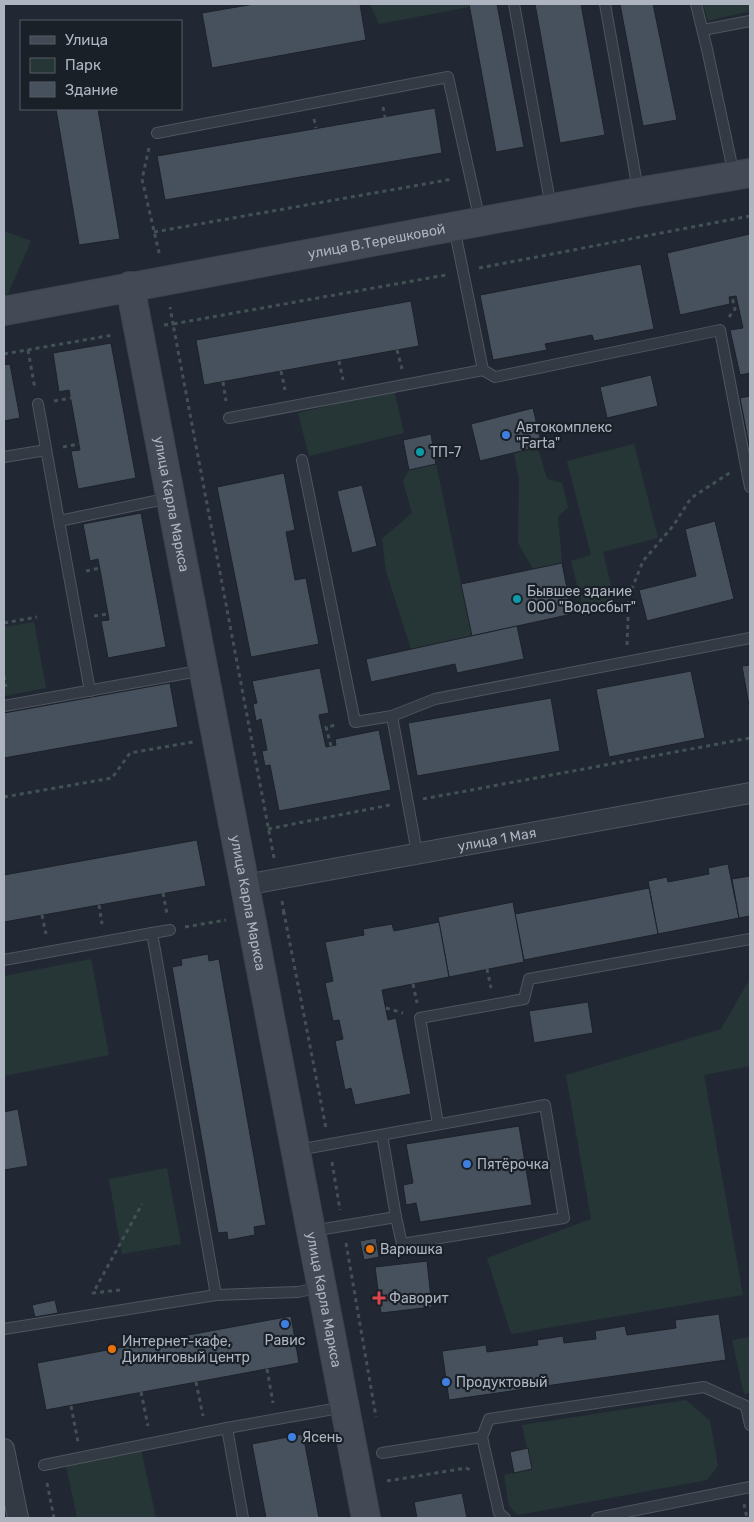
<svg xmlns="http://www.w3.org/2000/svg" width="754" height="1522" viewBox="0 0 754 1522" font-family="Rubik,sans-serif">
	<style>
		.green { fill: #263636 }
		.building { fill: #47505d; stroke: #1c222a }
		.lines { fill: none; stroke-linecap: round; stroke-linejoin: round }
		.service-casing { stroke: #4f555f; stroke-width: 12 }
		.minor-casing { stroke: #4f555f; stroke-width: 22 }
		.secondary-casing { stroke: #3e444d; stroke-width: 30 }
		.path { stroke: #425154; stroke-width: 3; stroke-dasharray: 4 4; stroke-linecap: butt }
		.service { stroke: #343a44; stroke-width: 10 }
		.minor { stroke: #343a44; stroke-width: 20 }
		.secondary { stroke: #434a56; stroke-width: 28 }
		.shop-dot { fill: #3f7fe0; stroke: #1a2028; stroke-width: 2 }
		.culture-dot { fill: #0f9aa8; stroke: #1a2028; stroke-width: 2 }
		.food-dot { fill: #e8710a; stroke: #1a2028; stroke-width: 2 }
		.health-dot { fill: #e0444e; stroke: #1a2028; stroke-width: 2 }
		.labels { text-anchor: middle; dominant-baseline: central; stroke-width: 4.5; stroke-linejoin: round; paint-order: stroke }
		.street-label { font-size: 14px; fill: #aeb5c1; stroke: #1a2028 }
		.poi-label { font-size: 14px; fill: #aeb5c1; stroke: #1a2028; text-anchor: start }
	</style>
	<rect width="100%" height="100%" fill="#212833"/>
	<g class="green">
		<path d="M370,4H469V7L379,24Z"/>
		<path d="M703,4H750V11L708,21Z"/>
		<path d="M4,231L31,241L7,296L4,297Z"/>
		<path d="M394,390L404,433L309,456L298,413Z"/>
		<path d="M634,444L658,538L603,552L616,608L585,616L571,561L591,555L567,461Z"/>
		<path d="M538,448L547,479L562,483L568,507L558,517L562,563L533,569L518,543L519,480L514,453Z"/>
		<path d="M436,464L472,636L411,649L386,571L382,539L412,513L403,481L409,470Z"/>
		<path d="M34,622L46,688L4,696V627Z"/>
		<path d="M91,959L109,1055L4,1076V976Z"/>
		<path d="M750,979V1066L704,1075L743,1295L511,1334L487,1258L591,1219L566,1075L721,1029Z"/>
		<path d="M167,1168L181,1244L122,1254L109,1179Z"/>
		<path d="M750,1337V1393L744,1394L732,1340Z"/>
		<path d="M686,1400L710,1421L718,1466L707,1480L518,1515L509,1506L504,1475L532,1469L522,1425Z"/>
		<path d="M141,1449L156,1518H77L66,1465Z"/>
	</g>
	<g class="building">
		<path d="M254,4H360L366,40L212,68L202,13Z"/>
		<path d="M469,4H497L524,147L496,152Z"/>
		<path d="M535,4H581L605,135L560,143Z"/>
		<path d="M620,4H653L677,120L643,126Z"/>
		<path d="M435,108L442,153L165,200L157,156Z"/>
		<path d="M56,109H98L120,239L79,245Z"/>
		<path d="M750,234V373L740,375L730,330L743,328L736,296L729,297L730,304L680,315L667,253Z"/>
		<path d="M641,264L654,329L594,341L592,335L545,344L547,350L493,360L480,295Z"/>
		<path d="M411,301L419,346L204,385L196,340Z"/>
		<path d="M111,343L136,478L78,489L71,451L80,450L69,390L59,392L53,353Z"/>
		<path d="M10,364L20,418L4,421V365Z"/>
		<path d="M651,375L658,406L607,418L600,387Z"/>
		<path d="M750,396V450L740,398Z"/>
		<path d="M533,408L542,446L480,461L471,424Z"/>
		<path d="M431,434L436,464L409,470L403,440Z"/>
		<path d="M284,473L295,530L286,532L295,580L306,578L319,644L251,657L217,487Z"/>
		<path d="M362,485L377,546L352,553L337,491Z"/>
		<path d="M141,513L166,647L108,658L101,621L109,620L108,614L98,559L90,561L83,524Z"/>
		<path d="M715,521L734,599L647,621L639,590L696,576L685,529Z"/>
		<path d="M562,563L572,614L472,636L461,584Z"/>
		<path d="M517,626L524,659L457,673L455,664L371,682L366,659Z"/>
		<path d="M750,665V711L742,666Z"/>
		<path d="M320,668L329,713L319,715L326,747L336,745L335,739L379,730L391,790L279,811L270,765L265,766L262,751L267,750L261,719L256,721L253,704L257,703L252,681Z"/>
		<path d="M691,671L705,738L609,757L596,689Z"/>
		<path d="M170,683L178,727L4,758V713Z"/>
		<path d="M551,698L560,751L417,776L408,723Z"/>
		<path d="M197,840L206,886L4,922V875Z"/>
		<path d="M728,864L739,918L658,934L648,881L667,877L668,882L709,874L708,868Z"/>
		<path d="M750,876V916L739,918L732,879Z"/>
		<path d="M649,888L658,934L524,960L515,914Z"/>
		<path d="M513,902L524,962L449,977L438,917Z"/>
		<path d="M439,922L449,977L382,990L388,1020L396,1018L411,1094L355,1105L351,1088L345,1090L335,1041L343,1039L339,1020L333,1021L325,983L333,981L325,942L364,935L363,929L392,924L394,931Z"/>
		<path d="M208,954L209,961L219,959L266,1225L254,1227L255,1235L228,1240L227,1232L218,1233L172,967L182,965L181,959Z"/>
		<path d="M588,1002L593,1033L534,1043L529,1011Z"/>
		<path d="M18,1109L28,1166L4,1170V1112Z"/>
		<path d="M519,1126L532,1205L420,1222L416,1203L406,1205L403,1185L413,1183L406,1144Z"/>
		<path d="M376,1238L379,1257L364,1260L360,1241Z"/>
		<path d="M427,1261L432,1307L381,1313L375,1267Z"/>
		<path d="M55,1300L58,1313L35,1317L32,1305Z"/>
		<path d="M719,1314L726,1360L449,1400L442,1351L486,1345L487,1352L538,1345L537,1340L563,1336L564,1343L596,1339L595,1331L625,1326L627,1335L676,1328L675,1320Z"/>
		<path d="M291,1316L299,1363L46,1410L37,1363Z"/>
		<path d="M303,1434L319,1518H266L252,1444Z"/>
		<path d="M528,1448L532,1469L514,1473L510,1452Z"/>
		<path d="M462,1493L467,1518H417L414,1502Z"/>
	</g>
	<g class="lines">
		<defs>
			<g id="service">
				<path d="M514,4L551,207"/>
				<path d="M605,4L638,190"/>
				<path d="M696,4L707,49L734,175"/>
				<path d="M703,30L750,21"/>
				<path d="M157,133L448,77L480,221"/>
				<path d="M483,370L495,377L720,330L750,487"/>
				<path d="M38,404L59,521"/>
				<path d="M229,418L483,370L454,227"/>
				<path d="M4,457L46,450"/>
				<path d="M302,460L355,722L392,716L417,853"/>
				<path d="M90,691L59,521L170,498"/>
				<path d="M4,706L204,670"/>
				<path d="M392,716L435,699L750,638"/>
				<path d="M152,933L170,930"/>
				<path d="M4,960L152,933L216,1295"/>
				<path d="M438,1124L420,1018L524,999L529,979L750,939"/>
				<path d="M382,1135L396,1217"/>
				<path d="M298,1150L545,1105L564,1218L402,1244L396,1217L312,1231"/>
				<path d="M4,1329L216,1295L298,1292L322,1287"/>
				<path d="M482,1437L489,1419L704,1387L746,1406L750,1425"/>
				<path d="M382,1453L482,1437L499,1513L505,1518"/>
				<path d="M44,1465L227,1428"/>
				<path d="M243,1518L227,1428L345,1407"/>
				<path d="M597,1518L750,1487"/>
			</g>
			<g id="minor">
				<path id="s1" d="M245,885L750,793"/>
				<path d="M4,1449L18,1518"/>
			</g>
			<g id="secondary">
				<path id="s2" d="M130,286L366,1518"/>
				<path id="s3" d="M4,311L638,192L750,173"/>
			</g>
		</defs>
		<use href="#service" class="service-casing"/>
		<use href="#minor" class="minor-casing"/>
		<use href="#secondary" class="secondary-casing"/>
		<g class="path">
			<path d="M383,107L385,117"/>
			<path d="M314,119L316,128"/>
			<path d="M149,148L142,179L160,257"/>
			<path d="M154,232L453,179"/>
			<path d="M479,268L750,216"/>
			<path d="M729,317L735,309L732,297"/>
			<path d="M164,325L173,324L170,307"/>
			<path d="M28,350L35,389"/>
			<path d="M397,350L402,369"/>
			<path d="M4,354L113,335"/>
			<path d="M339,361L343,380"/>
			<path d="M281,371L285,390"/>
			<path d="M223,382L226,401"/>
			<path d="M54,401L71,398"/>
			<path d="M63,447L79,444"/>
			<path d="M86,571L100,568"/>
			<path d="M94,616L108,614"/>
			<path d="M4,623L37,617"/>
			<path d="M627,645L629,596L643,561L673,526L691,498L731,472"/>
			<path d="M4,676L6,687"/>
			<path d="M331,746L326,727L337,725"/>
			<path d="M4,797L112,778L130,753L193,742"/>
			<path d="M423,799L750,738"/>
			<path d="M268,829L390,805"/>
			<path d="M274,858L173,324L446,275"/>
			<path d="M163,893L167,914"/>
			<path d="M282,901L284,913"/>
			<path d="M99,905L102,924"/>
			<path d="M282,913H284L326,1128"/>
			<path d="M42,915L46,934"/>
			<path d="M185,927L226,920"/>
			<path d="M487,969L491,988"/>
			<path d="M413,984L417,1003"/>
			<path d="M386,1008L403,1013"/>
			<path d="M332,1162L340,1210"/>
			<path d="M346,1243L376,1417"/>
			<path d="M120,1290L93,1293L142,1204"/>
			<path d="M267,1369L273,1403"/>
			<path d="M196,1382L203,1416"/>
			<path d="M141,1392L148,1426"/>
			<path d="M71,1406L78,1442"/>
			<path d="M387,1481L466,1468L472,1471"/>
			<path d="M47,1483L54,1518"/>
			<path d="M744,1504L747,1518"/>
		</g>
		<use href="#service" class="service"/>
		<use href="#minor" class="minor"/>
		<use href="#secondary" class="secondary"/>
	</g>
	<g class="shop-dot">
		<circle cx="506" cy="435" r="5"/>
		<circle cx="467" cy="1164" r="5"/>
		<circle cx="285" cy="1324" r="5"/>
		<circle cx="446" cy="1382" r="5"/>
		<circle cx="292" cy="1437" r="5"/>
	</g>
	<g class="culture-dot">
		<circle cx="420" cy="452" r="5"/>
		<circle cx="517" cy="599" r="5"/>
	</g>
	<g class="food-dot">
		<circle cx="370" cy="1249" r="5"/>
		<circle cx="112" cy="1349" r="5"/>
	</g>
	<path class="health-dot" d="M376.5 1290.5h5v5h5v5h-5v5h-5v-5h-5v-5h5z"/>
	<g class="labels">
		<g class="street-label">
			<text stroke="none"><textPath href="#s3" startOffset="379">улица В.Терешковой</textPath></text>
			<text stroke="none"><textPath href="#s2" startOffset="222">улица Карла Маркса</textPath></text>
			<text stroke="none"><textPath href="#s1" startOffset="256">улица 1 Мая</textPath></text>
			<text stroke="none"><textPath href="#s2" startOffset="628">улица Карла Маркса</textPath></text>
			<text stroke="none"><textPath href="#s2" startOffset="1032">улица Карла Маркса</textPath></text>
		</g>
		<g class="poi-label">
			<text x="516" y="427">Автокомплекс<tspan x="516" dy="16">"Farta"</tspan></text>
			<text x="430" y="452">ТП-7</text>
			<text x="527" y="591">Бывшее здание<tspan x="527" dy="16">ООО "Водосбыт"</tspan></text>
			<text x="477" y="1164">Пятёрочка</text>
			<text x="380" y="1249">Варюшка</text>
			<text x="389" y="1298">Фаворит</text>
			<text x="285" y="1340" text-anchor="middle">Равис</text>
			<text x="122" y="1341">Интернет-кафе,<tspan x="122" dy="16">Дилинговый центр</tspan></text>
			<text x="456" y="1382">Продуктовый</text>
			<text x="302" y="1437">Ясень</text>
		</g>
	</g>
	<rect width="754" height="1522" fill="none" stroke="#aeb5c1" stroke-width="10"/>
	<rect x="20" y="20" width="162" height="90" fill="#1a2028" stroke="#555c65"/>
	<rect x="30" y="36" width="25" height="8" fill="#434a56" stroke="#555c65"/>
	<text x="65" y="45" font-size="15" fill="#aeb5c1">Улица</text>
	<rect x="30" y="58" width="25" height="15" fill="#263636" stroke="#555c65"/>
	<text x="65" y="70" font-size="15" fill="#aeb5c1">Парк</text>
	<rect x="30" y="82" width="25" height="15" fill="#47505d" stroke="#555c65"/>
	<text x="65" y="95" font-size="15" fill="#aeb5c1">Здание</text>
</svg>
